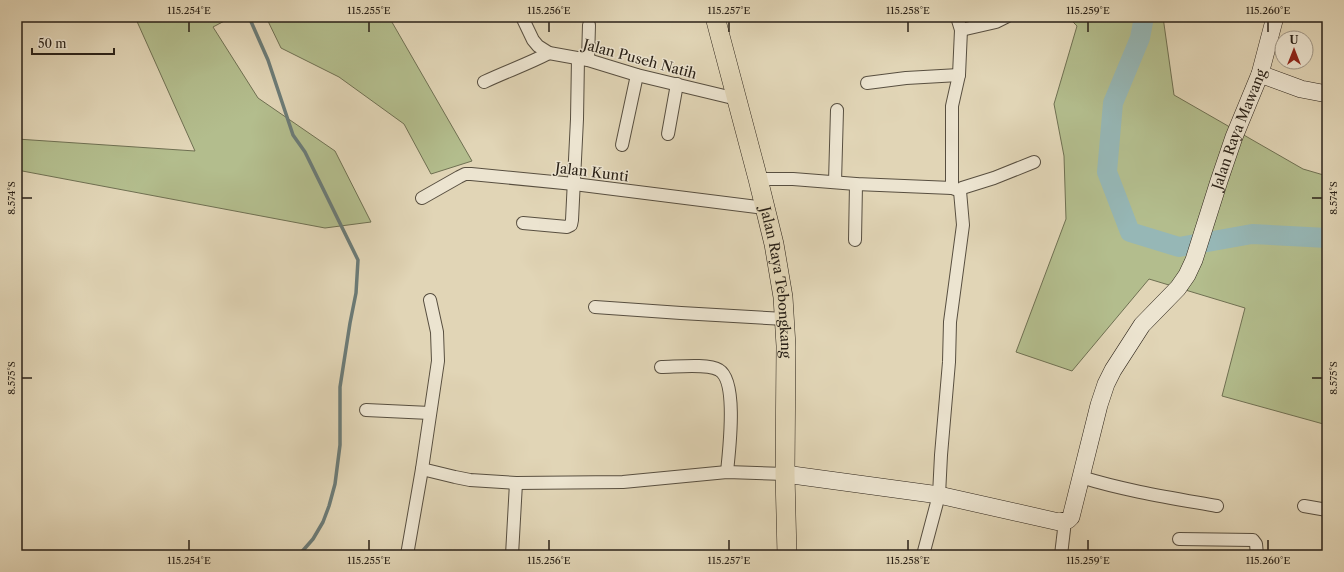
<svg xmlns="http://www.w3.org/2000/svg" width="1344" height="572" viewBox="0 0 1344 572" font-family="'Libre Caslon Text',serif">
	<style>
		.green { fill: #b3bd8d; stroke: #6f7052 }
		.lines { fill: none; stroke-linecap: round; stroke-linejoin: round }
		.stream { stroke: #6b7b77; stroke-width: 3.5 }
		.river { stroke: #96b7b6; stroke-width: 20 }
		.street-casing { stroke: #584f40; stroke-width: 14 }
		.secondary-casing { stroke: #2b2218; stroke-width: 18 }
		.primary-casing { stroke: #2b2218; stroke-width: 20 }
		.street { stroke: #ece4d0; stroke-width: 12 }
		.secondary { stroke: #ece4d0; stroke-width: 17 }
		.primary { stroke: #e1d5b6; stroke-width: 19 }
		.ticks { fill: none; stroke: #2b2218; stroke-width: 1.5 }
		.labels { text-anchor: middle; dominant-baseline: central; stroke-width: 3; stroke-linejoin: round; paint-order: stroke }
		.street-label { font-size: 14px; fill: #2b2218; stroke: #ece4d0 }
		.neatline { fill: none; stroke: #2b2218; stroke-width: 1.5 }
		.ticks-label { font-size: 10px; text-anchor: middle; fill: #2b2218 }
	</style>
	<rect width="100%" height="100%" fill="#e1d5b6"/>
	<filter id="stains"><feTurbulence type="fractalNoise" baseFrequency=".005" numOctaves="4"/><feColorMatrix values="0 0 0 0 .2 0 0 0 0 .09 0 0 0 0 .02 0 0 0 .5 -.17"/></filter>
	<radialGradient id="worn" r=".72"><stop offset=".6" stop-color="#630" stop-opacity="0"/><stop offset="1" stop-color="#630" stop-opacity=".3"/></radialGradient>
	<g class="green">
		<path d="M135,17H232L213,27L258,98L335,151L371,222L325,228L17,170V139L195,151Z"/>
		<path d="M266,17H389L472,161L431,174L404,124L339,77L281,48Z"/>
		<path d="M1068,17H1163L1174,95L1303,169L1327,176V425L1222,396L1245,308L1149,279L1072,371L1016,352L1066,219L1064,156L1054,104L1077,26Z"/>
	</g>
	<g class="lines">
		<path class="stream" d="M249,17L268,60L293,135L305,152L358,260L356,293L350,323L340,387V445L335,484L329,506L323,522L313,539L299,555"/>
		<path class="river" d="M1144,17L1140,38L1113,103L1107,172L1130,232L1179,247L1252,234L1327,238"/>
		<defs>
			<g id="street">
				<path d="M522,17L533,40L538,46L549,53L588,60L637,75L737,99"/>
				<path d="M961,30L996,22L1006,17"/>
				<path d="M588,60L589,25"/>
				<path d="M484,82C505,72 528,64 549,53"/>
				<path d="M867,83L906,78L959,75"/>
				<path d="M668,134L677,84"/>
				<path d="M622,145L637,75"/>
				<path d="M758,179H793L856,184L952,188L960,191"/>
				<path d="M835,182L837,110"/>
				<path d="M952,188V106L959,75L961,30L957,17"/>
				<path d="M960,191L962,188L994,178L1034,162"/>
				<path d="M422,198L459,177L465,174H471L574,184L765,208"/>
				<path d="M523,223L567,227L571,225L572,220L577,119L578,58"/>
				<path d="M855,240L856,184"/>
				<path d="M595,307L681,313L785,319"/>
				<path d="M661,367C675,367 708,363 719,370C738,381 729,451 727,472"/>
				<path d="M366,410L430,413"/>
				<path d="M422,469L455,477L470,480L516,483L623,482L727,472L785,474"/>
				<path d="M1081,477C1126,491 1172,498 1217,506"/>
				<path d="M1304,506L1327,510"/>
				<path d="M1179,539L1253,540L1256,544L1257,555"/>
				<path d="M407,555L422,469L438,361L437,332L430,300"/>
				<path d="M512,555L516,483"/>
				<path d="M923,555L939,495L941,455L949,362L950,322L963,225L960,191"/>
				<path d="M1061,555L1065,521"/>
			</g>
			<g id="secondary">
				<path d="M1260,74L1301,89L1327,94"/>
				<path id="s1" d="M785,474L939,495L1059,522L1068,520L1071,517L1099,405L1106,384L1113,370L1142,325L1178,288L1187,275L1194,260L1219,181L1234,137L1260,74L1275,17"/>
			</g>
			<g id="primary">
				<path id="s2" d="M715,17L758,179L774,244L783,297L786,346L785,474L787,555"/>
			</g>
		</defs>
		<use href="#street" class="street-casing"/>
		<use href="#secondary" class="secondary-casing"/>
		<use href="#primary" class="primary-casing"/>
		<use href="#street" class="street"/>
		<use href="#secondary" class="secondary"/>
		<use href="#primary" class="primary"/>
	</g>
	<path class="ticks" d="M189,22V32M369,22V32M549,22V32M729,22V32M908,22V32M1088,22V32M1268,22V32M22,198H32M1312,198H1322M22,378H32M1312,378H1322M189,540V550M369,540V550M549,540V550M729,540V550M908,540V550M1088,540V550M1268,540V550"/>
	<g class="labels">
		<g class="street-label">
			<text transform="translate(640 59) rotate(15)">Jalan Puseh Natih</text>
			<text stroke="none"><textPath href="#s1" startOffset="721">Jalan Raya Mawang</textPath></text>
			<text transform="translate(592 172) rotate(7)">Jalan Kunti</text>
			<text stroke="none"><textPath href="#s2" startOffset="273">Jalan Raya Tebongkang</textPath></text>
		</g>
	</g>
	<rect width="1344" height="572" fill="none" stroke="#e1d5b6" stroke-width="44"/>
	<g transform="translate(1294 50)"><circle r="19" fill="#ece4d0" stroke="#9f9686"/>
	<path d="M0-3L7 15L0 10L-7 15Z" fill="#8f2418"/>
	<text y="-6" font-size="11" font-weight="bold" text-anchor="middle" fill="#2b2218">U</text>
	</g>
	<path d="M32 48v6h82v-6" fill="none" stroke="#2b2218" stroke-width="2"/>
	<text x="38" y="48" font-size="12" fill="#2b2218" stroke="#ece4d0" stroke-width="3" paint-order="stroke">50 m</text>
	<rect x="22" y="22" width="1300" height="528" class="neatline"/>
	<g class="ticks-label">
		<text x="189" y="14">115.254°E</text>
		<text x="369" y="14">115.255°E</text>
		<text x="549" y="14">115.256°E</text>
		<text x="729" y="14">115.257°E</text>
		<text x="908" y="14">115.258°E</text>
		<text x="1088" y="14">115.259°E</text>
		<text x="1268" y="14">115.260°E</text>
		<text transform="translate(11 198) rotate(-90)" y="4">8.574°S</text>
		<text transform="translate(1333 198) rotate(-90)" y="4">8.574°S</text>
		<text transform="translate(11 378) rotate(-90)" y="4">8.575°S</text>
		<text transform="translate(1333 378) rotate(-90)" y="4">8.575°S</text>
		<text x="189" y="564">115.254°E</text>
		<text x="369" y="564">115.255°E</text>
		<text x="549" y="564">115.256°E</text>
		<text x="729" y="564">115.257°E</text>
		<text x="908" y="564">115.258°E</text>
		<text x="1088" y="564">115.259°E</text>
		<text x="1268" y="564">115.260°E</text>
	</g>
	<rect width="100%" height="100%" filter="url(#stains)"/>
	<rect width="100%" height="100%" fill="url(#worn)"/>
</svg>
